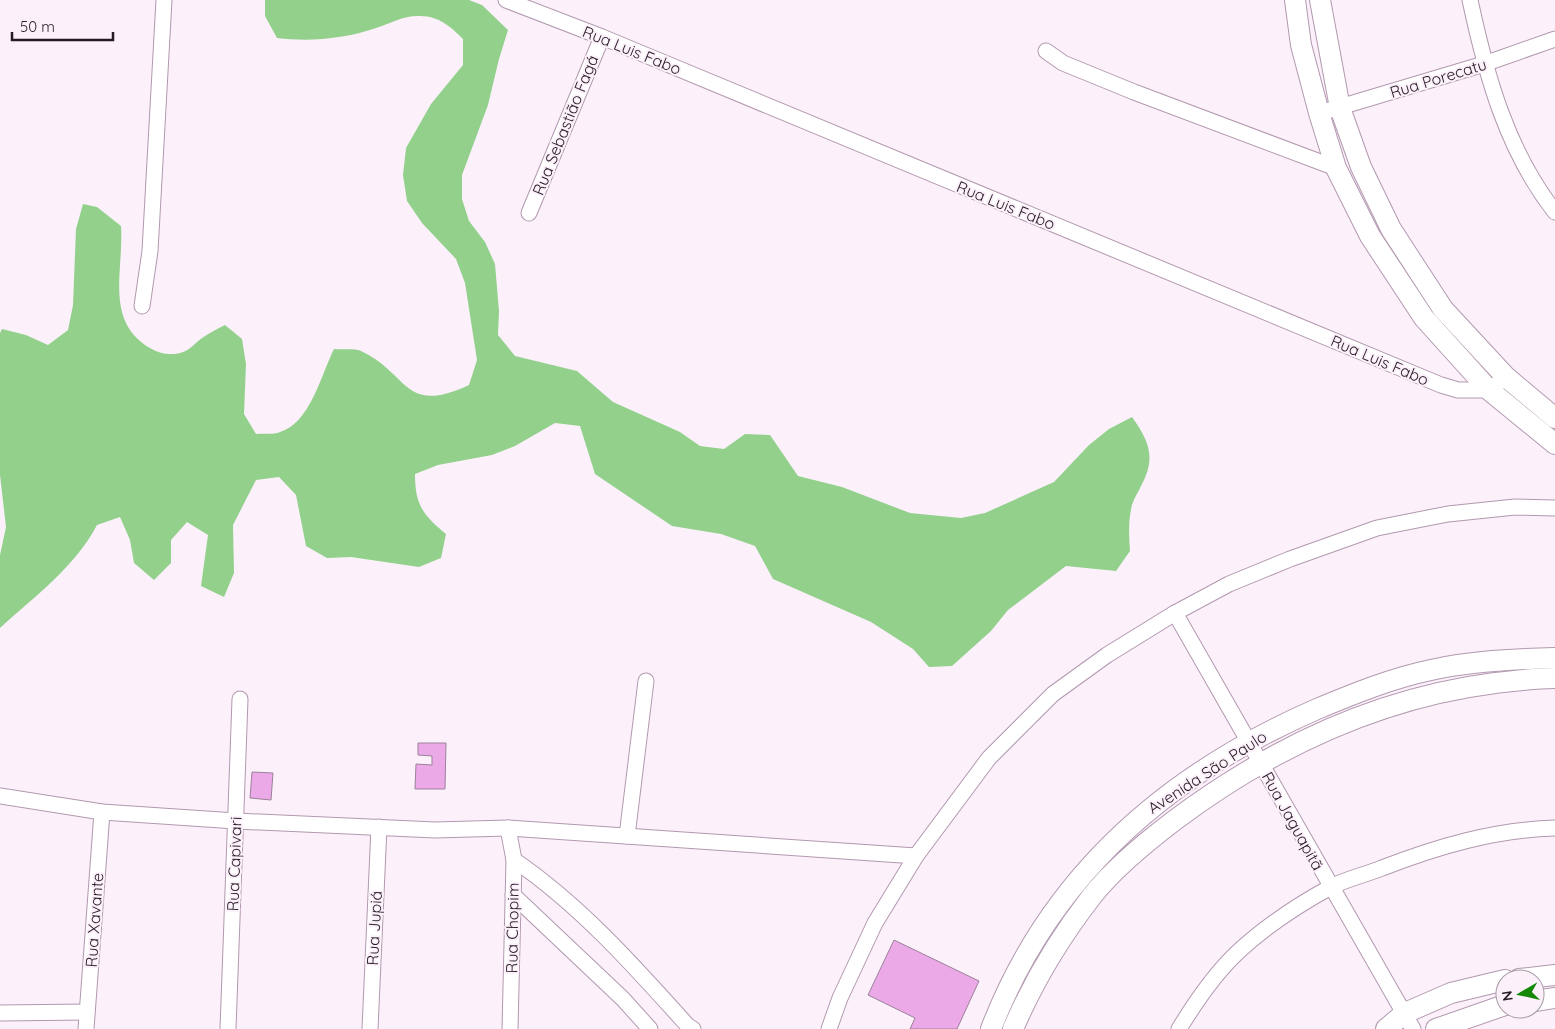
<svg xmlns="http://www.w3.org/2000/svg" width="1555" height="1029" viewBox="0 0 1555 1029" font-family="Quicksand,sans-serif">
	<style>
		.forest { fill: #93d08c }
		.building { fill: #eca9e8; stroke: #9b8199 }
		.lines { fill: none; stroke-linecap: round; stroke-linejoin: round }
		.minor-casing { stroke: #b298b0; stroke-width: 17 }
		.tertiary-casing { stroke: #b298b0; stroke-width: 22 }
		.minor { stroke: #fff; stroke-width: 15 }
		.tertiary { stroke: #fff; stroke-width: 20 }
		.labels { text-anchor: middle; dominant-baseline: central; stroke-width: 4; stroke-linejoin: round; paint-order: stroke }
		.street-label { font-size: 16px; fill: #251b25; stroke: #fcf1fb }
	</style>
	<rect width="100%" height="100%" fill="#fcf1fb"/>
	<path class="forest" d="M265,0H469L482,5L508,30L499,59L488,105L462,175V199L469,221L485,242L495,264L499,311L498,335L515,356L577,371L613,402L680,432L700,446L724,449L745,434L770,435L798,476L842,487L910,513L961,518L985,513L1054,482L1089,445L1109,429L1132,417C1149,441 1156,457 1142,484C1139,491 1134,498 1132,505C1128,521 1129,535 1130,551L1116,571L1066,566L1008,610L991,631L952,666L929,667L913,649L871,622L773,579L755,546L721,534L672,526L595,474L580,426L555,423L515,446L492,455L438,465L415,474C415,505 423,515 446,534L441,558L419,567L351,557L327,558L306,546L296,495L279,477L256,480L233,525L234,573L224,597L201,586L208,535L187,522L171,540V563L154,580L134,563L130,540L120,517L97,525C75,567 35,596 0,628V555L6,527L0,475V333L2,329L26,335L48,345L68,330L73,305L76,229L83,204L97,207L121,226C124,271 104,321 150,348C159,354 173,356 183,352C190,350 196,342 202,338C209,333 217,329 225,325L242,339L246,364L244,414L256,434C263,433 273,435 280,432C310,423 321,375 334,349C342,350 354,348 361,351C409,373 403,416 469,385L477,360L465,283L456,259L422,223L407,201L403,175L406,148L431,104L463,65V39C451,27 439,16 420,16C405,15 391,23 376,28C344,39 309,42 277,38L265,16Z"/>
	<g class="building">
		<path d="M418,743H446L445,789H415L416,764L432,765V756L418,755Z"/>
		<path d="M252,772L273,773L271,800L250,798Z"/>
		<path d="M894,940L979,981L957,1029H910L915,1018L868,995Z"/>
	</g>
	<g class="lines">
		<defs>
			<g id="minor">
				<path d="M506,0L602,37L1441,385L1458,390H1489L1506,377"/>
				<path d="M1470,0C1486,75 1507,151 1555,212"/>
				<path d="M1046,51L1063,63L1134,92L1336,168"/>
				<path d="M1330,110L1484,64L1555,39"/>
				<path d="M529,213L602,37"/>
				<path d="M142,306L150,251L164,0"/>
				<path d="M1175,613L1413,1029"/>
				<path d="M0,796L102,812L236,821L435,830L508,828L916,856"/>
				<path d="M508,828L514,860L510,1029"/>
				<path d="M627,836L646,681"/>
				<path d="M514,860C580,905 635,967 688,1026L693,1029"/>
				<path d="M513,895L623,999L650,1029"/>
				<path d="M0,1013L87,1012"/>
				<path d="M86,1029L102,812"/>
				<path d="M228,1029L240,699"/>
				<path d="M370,1029L379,827"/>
				<path d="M829,1029L840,998L875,923L916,856L989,758L1053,694L1107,655L1175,613L1229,584L1290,559L1377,528L1448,514L1515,507L1555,508"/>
				<path d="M1179,1029C1196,1001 1215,973 1239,951C1265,927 1298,905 1329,888C1345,879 1365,875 1382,868C1439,846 1494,830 1555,828"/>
			</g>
			<g id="tertiary">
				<path d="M1295,0L1301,45L1319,113L1336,168L1370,236L1424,318L1489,390L1555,444"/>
				<path d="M1320,0L1340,108L1361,167L1391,229L1443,309L1506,377L1555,418"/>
				<path d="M1519,979L1555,975"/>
				<path d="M1535,1001L1555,998"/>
				<path d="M991,1029C1050,875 1168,774 1317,709C1353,694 1392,678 1431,670C1471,661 1514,659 1555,658"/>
				<path d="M1013,1029C1033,982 1061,936 1092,896C1115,867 1146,842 1175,820C1270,749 1377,698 1495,683C1515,681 1535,678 1555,678"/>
				<path d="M1386,1029L1405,1013L1451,993L1505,980"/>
				<path d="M1436,1029L1505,1005"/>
			</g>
		</defs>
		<use href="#minor" class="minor-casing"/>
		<use href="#tertiary" class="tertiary-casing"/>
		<use href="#minor" class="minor"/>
		<use href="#tertiary" class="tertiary"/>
	</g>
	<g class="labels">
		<g class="street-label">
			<text transform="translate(632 50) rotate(22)">Rua Luis Fabo</text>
			<text transform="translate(1438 78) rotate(-17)">Rua Porecatu</text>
			<text transform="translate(565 125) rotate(-68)">Rua Sebastião Fagá</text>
			<text transform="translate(1006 205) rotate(22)">Rua Luis Fabo</text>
			<text transform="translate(1380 360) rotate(23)">Rua Luis Fabo</text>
			<text transform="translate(1207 772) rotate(-33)">Avenida São Paulo</text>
			<text transform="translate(1293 821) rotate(61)">Rua Jaguapitã</text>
			<text transform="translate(234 864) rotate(-88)">Rua Capivari</text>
			<text transform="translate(94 920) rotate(-86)">Rua Xavante</text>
			<text transform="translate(374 928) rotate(-87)">Rua Jupiá</text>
			<text transform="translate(512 928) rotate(-89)">Rua Chopim</text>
		</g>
	</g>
	<g transform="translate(1520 994) rotate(261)"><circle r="24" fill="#fcf1fb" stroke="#a69ba5"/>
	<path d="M0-4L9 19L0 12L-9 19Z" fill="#148807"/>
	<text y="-8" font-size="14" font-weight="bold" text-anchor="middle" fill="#251b25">N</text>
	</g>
	<path d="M12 32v8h101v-8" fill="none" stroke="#251b25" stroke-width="2.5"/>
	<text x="20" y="32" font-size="15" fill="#251b25" stroke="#fcf1fb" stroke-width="4" paint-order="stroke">50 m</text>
</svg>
